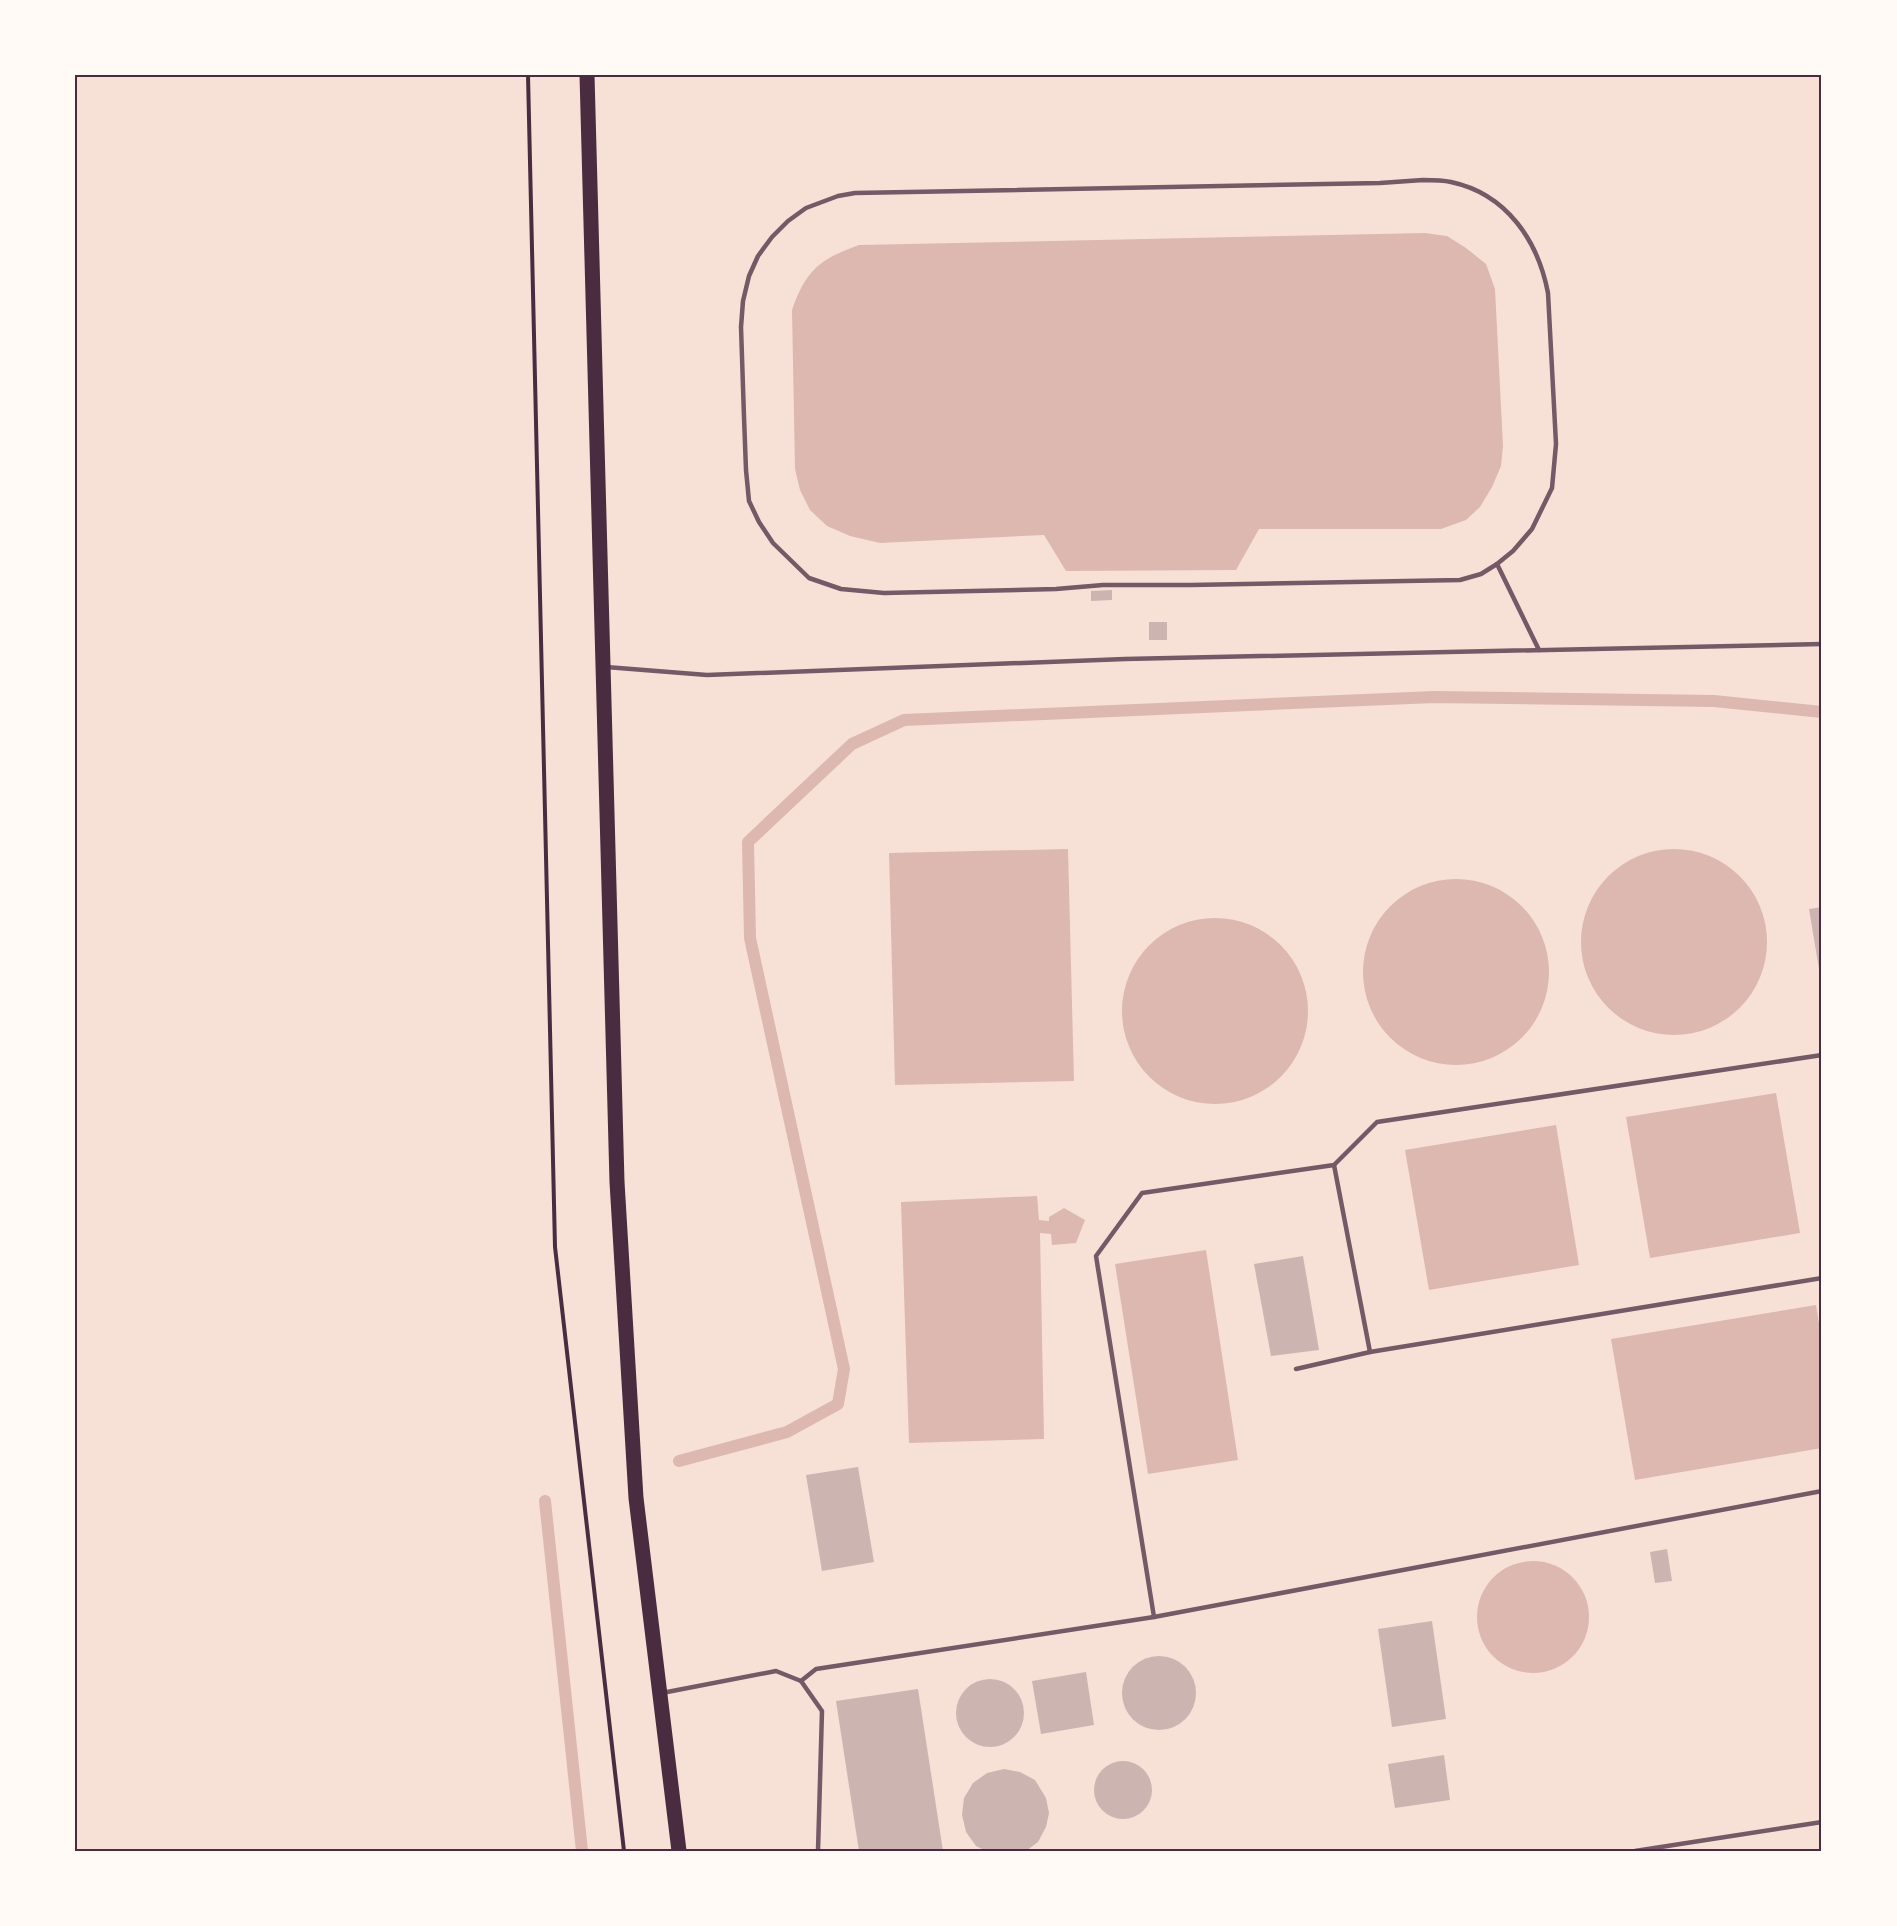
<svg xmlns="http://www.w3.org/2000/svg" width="1897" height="1926" viewBox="0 0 1897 1926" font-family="'Sofia Sans Condensed',sans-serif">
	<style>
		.water { fill: #dcb8b0 }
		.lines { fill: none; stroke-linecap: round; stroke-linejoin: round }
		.stream { stroke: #dcb8b0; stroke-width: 12 }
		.building { fill: #ccb4b1 }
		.path { stroke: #4a2c40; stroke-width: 4 }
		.service { stroke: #755966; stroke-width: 4.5 }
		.primary { stroke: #4a2c40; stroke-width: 15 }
		.neatline { fill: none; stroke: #4a2c40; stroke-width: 2 }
	</style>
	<rect width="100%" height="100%" fill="#f7e1d7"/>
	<g class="water">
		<path d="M1425,233L1447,236L1466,248L1486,264L1495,289L1503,446L1501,466L1492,487L1480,507L1466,520L1441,529H1259L1236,570L1066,571L1044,535L880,543L850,536L827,526L810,510L800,490L795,469L792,310C806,270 820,259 859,245Z"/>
		<circle cx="1674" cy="942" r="93"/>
		<path d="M1068,849L1074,1081L895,1085L889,853Z"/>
		<circle cx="1456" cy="972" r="93"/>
		<circle cx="1215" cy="1011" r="93"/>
		<path d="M1776,1093L1800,1233L1650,1258L1626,1117Z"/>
		<path d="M1556,1125L1579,1265L1429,1290L1405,1150Z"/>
		<path d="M1037,1196L1039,1220L1049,1221V1217L1064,1208L1085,1220L1076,1243L1052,1245L1051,1234L1040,1233L1044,1439L909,1443L901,1202Z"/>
		<path d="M1206,1250L1238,1460L1148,1474L1115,1264Z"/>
		<path d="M1816,1305L1822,1342V1448L1635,1480L1611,1339Z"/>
		<circle cx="1533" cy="1617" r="56"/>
	</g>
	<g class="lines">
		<g class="stream">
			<path d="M679,1461L787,1432L838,1404L844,1369L750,938L748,842L852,744L904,720L1434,697L1714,701L1822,712"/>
			<path d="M545,1501L582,1851"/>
		</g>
	</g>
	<g class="building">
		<path d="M1112,590V600L1091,601V591Z"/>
		<rect x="1149" y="622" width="18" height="18"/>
		<path d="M1822,907V981H1821L1809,909Z"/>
		<path d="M1303,1256L1319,1350L1271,1356L1254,1264Z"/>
		<path d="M858,1467L874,1562L822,1571L806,1475Z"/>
		<path d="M1667,1549L1672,1581L1655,1583L1650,1552Z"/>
		<path d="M1432,1621L1446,1719L1392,1727L1378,1629Z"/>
		<circle cx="1159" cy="1693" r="37"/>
		<path d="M1086,1672L1094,1725L1041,1734L1032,1681Z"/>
		<circle cx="990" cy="1713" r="34"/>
		<path d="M918,1689L943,1851H859L836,1701Z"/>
		<path d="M1444,1755L1450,1800L1395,1808L1388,1764Z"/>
		<circle cx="1123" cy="1790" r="29"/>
		<path d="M1004,1769L1020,1772L1035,1780L1046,1798L1049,1813L1046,1827L1038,1842L1026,1851H986L976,1846L966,1832L962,1815L964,1798L973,1783L987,1773Z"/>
	</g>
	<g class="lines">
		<path class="path" d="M528,75L555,1247L624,1851"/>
		<g class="service">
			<path d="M1423,180C1432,180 1442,180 1451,182C1507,194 1538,241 1548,293L1556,444L1552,488L1532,529L1513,551L1497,564L1481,574L1460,580L1191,585H1103L1056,589L884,593L841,589L809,578L773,543L759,522L749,501L746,470L744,417L741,327L743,301L749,276L758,256L772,237L788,221L806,208L838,196L855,193L1380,183Z"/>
			<path d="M1497,564L1539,650"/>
			<path d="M606,667L707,675L1125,659L1822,644"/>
			<path d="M1334,1165L1370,1352"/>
			<path d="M1296,1369L1370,1352L1822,1278"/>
			<path d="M1154,1617L1096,1256L1142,1193L1334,1165L1377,1122L1822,1055"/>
			<path d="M801,1681L816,1669L1154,1617L1822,1491"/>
			<path d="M662,1693L776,1671L801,1681L822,1711L818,1851"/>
			<path d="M1635,1851L1822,1822"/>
		</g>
		<path class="primary" d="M587,75L617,1182L636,1498L679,1851"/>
	</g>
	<rect width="1897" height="1926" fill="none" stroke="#fffaf5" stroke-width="153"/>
	<rect x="76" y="76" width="1744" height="1774" class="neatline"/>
</svg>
